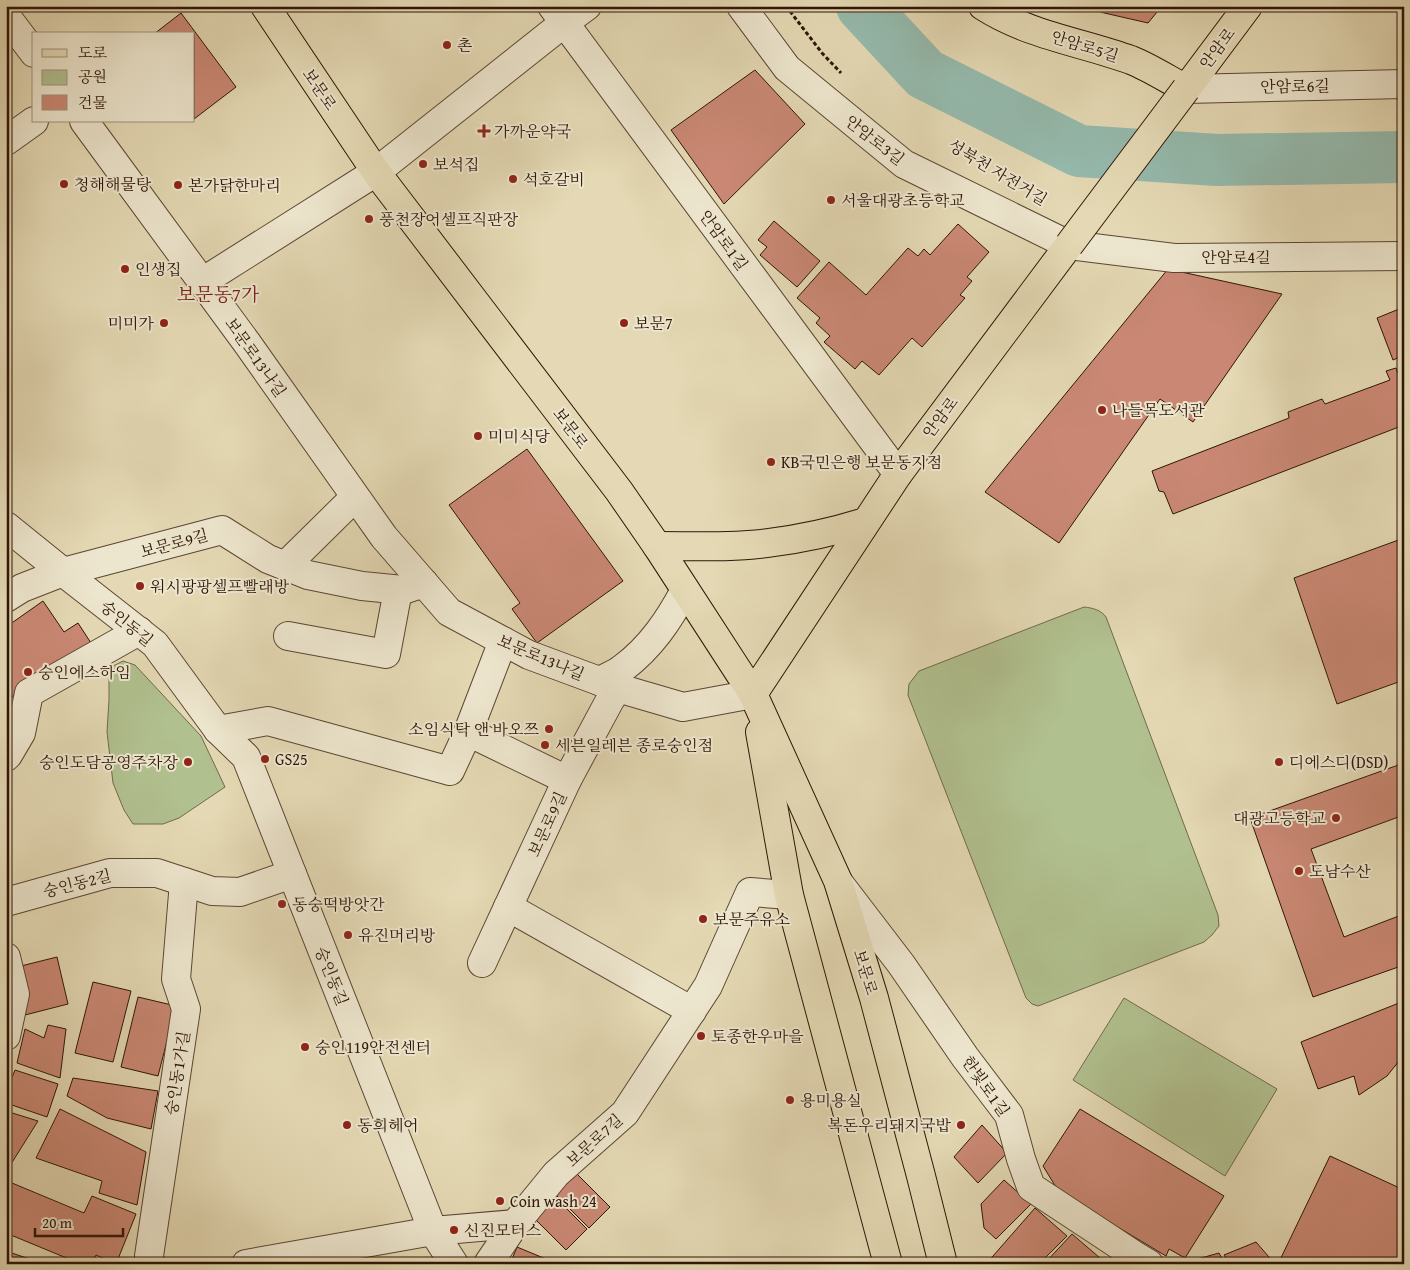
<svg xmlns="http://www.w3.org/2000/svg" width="1410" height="1270" viewBox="0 0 1410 1270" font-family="'Gentium Book Plus','Noto Serif KR',serif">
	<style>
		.green { fill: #b1c08f; stroke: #706a4b }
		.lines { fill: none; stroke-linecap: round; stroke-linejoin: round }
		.river { stroke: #95baad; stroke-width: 52 }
		.building { fill: #ca8874; stroke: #2e1507 }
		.minor-casing { stroke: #5c4632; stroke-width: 30 }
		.major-casing { stroke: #2e1507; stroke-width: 30 }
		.path { stroke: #2e1507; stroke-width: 3; stroke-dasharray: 4 2.5; stroke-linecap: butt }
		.minor { stroke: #ede6ce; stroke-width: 28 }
		.major { stroke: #e4d9b4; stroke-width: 28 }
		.major-bridge-casing { stroke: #2e1507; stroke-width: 30; stroke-linecap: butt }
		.major-bridge { stroke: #e4d9b4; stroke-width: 28 }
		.poi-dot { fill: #8f2418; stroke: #ede6ce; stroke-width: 2 }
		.labels { text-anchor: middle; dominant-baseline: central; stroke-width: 4; stroke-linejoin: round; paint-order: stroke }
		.poi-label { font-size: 16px; fill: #2e1507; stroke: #ede6ce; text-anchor: start }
		.street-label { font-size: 16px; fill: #2e1507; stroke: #ede6ce }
		.quarter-label { font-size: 19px; fill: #7a1f14; stroke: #ede6ce }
	</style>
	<rect width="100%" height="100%" fill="#e4d9b4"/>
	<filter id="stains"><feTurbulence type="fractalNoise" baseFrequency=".004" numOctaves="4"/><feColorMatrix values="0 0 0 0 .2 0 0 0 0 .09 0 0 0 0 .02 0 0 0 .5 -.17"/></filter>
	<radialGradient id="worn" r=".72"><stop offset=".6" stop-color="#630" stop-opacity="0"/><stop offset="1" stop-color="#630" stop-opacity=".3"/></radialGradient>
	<g class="green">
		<path d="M1084,607C1093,608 1101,610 1106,617L1218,915L1219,926L1212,935L1204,942L1038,1006L1032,1004L1026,998L908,695L909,684L919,671Z"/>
		<path d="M123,661L135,665L201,736L225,787L179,818L163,824H133L124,810L113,783L107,732L109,700V679L113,666Z"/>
		<path d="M1124,998L1277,1089L1225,1176L1073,1080Z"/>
	</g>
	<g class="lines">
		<path class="river" d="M862,6L925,74L1079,151L1217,160L1404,157"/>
	</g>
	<g class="building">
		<path d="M1101,6H1162L1148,23L1100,12Z"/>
		<path d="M181,13L236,87L194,119V34H154Z"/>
		<path d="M755,70L805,124L724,204L671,130Z"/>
		<path d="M774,221L820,261L797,287L760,255L767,247L758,240Z"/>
		<path d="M958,224L989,252L967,277L972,281L960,295L965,298L922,347L912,338L879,375L862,361L855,369L824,342L830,336L816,323L820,318L797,298L829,262L866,295L908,248L918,256L924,249L930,255Z"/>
		<path d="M1168,269L1282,294L1193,422L1160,399L1059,543L985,492Z"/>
		<path d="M1404,307V355L1393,360L1377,318Z"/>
		<path d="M1396,368L1399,376L1404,374V425L1173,514L1164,492L1159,491L1152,471L1289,418L1288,412L1322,399L1325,404L1390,380L1386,371Z"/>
		<path d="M527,449L623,581L537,643L512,609L520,603L449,505Z"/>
		<path d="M1404,538V680L1337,704L1294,578Z"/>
		<path d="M43,601L64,632L78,623L91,643L6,701V627Z"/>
		<path d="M1404,763V815L1311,849L1344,937L1404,914V965L1313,997L1250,818Z"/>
		<path d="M57,957L68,1004L25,1015L13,968Z"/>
		<path d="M93,982L131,991L113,1062L75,1053Z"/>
		<path d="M138,997L176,1006L158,1076L121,1067Z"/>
		<path d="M1404,1001V1045L1399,1061L1387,1076L1359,1095L1354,1076L1318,1089L1301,1042Z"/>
		<path d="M48,1025L66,1029L60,1078L17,1063L25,1029L44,1038Z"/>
		<path d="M15,1070L58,1084L47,1117L6,1103V1093Z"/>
		<path d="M73,1078L158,1091L151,1129L107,1118L67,1096Z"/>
		<path d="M60,1109L146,1152L137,1205L99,1193L102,1181L36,1158Z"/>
		<path d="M1080,1109L1224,1196L1185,1258L1169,1249L1166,1256L1059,1192L1043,1166Z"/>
		<path d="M6,1111L38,1121L6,1172Z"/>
		<path d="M982,1125L1007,1153L978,1183L954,1157Z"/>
		<path d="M1330,1156L1404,1190V1264H1278Z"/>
		<path d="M575,1172L610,1207L589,1228L554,1193Z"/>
		<path d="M1004,1180L1031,1204L996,1239L984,1228L981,1204Z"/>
		<path d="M12,1183L84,1213L92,1196L136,1214L116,1264L96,1255L92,1264H81L6,1233V1197Z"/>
		<path d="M552,1194L587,1229L566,1250L531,1215Z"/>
		<path d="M1035,1208L1067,1236L1039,1264H986Z"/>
		<path d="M1072,1234L1100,1258L1095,1264H1074L1073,1263L1072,1264H1044Z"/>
		<path d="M1256,1242L1275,1264H1230L1224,1255Z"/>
		<path d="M517,1247L558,1264H510Z"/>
		<path d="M6,1251L44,1264H6Z"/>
		<path d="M1219,1253L1225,1264H1196L1194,1260Z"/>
		<path d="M1104,1258L1114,1264H1100Z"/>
	</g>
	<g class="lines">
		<defs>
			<g id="minor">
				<path d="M552,6L898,474"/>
				<path d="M741,6L787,68L904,164L1069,245L1174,258L1404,256"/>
				<path d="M6,16L34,53"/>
				<path d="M1186,89L1404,84"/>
				<path d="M84,121L247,343L384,537L449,612L529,655L618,688L683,707L753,694"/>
				<path d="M6,141L34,121"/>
				<path d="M202,282L376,172L564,23L587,6"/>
				<path d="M6,526L63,572L155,644L218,730L246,757L433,1231L454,1264"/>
				<path d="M286,565L355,497"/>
				<path d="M6,598L22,588L63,572L222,530L268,559L308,575L362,586L403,590L424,583"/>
				<path d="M288,636L386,654L398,590"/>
				<path d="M599,681C607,677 616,674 623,668C651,647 669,620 685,590"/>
				<path d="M218,730L268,721L450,771L468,732L567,780"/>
				<path d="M468,732L503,641"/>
				<path d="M6,757L8,755L21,733L29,693L139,631"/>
				<path d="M839,883L901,964L965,1057L1009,1115L1021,1159L1031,1187L1134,1255L1149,1264"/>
				<path d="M6,902L110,873H157L212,891L240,892L292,874"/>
				<path d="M508,907L692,1011"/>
				<path d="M6,957L15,994L6,1036"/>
				<path d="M482,963L567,780L610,700L618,688"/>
				<path d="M150,1264L149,1256L186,1009L176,979L184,882"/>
				<path d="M246,1264L433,1231L515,1224"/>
				<path d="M488,1264L515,1224L556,1174L625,1113L708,986L750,892L789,895"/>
			</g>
			<g id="major">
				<path d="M265,6L376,172L619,491L657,546L753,694L838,881L874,998L921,1176L943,1264"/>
				<path d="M983,6C1028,35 1081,42 1131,60C1149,67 1169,80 1186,89L1248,6"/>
				<path d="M657,546C694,546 731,548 768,543C801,539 833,532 865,522"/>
				<path d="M753,694L898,474L1069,245"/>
				<path d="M760,732L789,895L888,1264"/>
			</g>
		</defs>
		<use href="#minor" class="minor-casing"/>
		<use href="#major" class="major-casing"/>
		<path class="path" d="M786,6L822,53L841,73"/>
		<use href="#minor" class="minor"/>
		<use href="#major" class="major"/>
		<defs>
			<path id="major-bridge" d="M1069,245L1186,89"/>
		</defs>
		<use href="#major-bridge" class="major-bridge-casing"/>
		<use href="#major-bridge" class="major-bridge"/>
	</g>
	<g class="poi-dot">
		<circle cx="447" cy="45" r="5"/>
		<path d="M481.5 123.5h5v5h5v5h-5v5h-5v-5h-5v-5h5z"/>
		<circle cx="423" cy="164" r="5"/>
		<circle cx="513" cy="179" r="5"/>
		<circle cx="64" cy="184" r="5"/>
		<circle cx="178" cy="185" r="5"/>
		<circle cx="831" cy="200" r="5"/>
		<circle cx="369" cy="219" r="5"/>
		<circle cx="125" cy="269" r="5"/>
		<circle cx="164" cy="323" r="5"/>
		<circle cx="624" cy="323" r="5"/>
		<circle cx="1102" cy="410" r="5"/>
		<circle cx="478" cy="436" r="5"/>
		<circle cx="771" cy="462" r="5"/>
		<circle cx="140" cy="586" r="5"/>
		<circle cx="28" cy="672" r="5"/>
		<circle cx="549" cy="729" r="5"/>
		<circle cx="545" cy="745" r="5"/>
		<circle cx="265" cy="759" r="5"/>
		<circle cx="188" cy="762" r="5"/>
		<circle cx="1279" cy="762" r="5"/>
		<circle cx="1336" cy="818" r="5"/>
		<circle cx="1299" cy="871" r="5"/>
		<circle cx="282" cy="904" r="5"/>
		<circle cx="703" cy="919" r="5"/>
		<circle cx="348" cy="935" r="5"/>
		<circle cx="701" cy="1036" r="5"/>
		<circle cx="305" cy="1047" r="5"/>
		<circle cx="790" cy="1100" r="5"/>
		<circle cx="347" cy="1125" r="5"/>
		<circle cx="961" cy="1125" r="5"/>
		<circle cx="500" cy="1201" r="5"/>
		<circle cx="454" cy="1230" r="5"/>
	</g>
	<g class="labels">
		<g class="poi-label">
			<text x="457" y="45">촌</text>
			<text x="494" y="131">가까운약국</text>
			<text x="433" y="164">보석집</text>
			<text x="523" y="179">석호갈비</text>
			<text x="74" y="184">청해해물탕</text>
			<text x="188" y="185">본가닭한마리</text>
			<text x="841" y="200">서울대광초등학교</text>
			<text x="379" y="219">풍천장어셀프직판장</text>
			<text x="135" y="269">인생집</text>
			<text x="154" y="323" text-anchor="end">미미가</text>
			<text x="634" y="323">보문7</text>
			<text x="1112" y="410">나들목도서관</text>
			<text x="488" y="436">미미식당</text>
			<text x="781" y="462">KB국민은행 보문동지점</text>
			<text x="150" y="586">워시팡팡셀프빨래방</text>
			<text x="38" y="672">숭인에스하임</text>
			<text x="539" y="729" text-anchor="end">소임식탁 앤 바오쯔</text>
			<text x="555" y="745">세븐일레븐 종로숭인점</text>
			<text x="275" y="759">GS25</text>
			<text x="178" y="762" text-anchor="end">숭인도담공영주차장</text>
			<text x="1289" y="762">디에스디(DSD)</text>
			<text x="1326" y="818" text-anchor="end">대광고등학교</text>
			<text x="1309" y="871">도남수산</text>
			<text x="292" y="904">동숭떡방앗간</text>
			<text x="713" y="919">보문주유소</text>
			<text x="358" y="935">유진머리방</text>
			<text x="711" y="1036">토종한우마을</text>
			<text x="315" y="1047">숭인119안전센터</text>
			<text x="800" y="1100">용미용실</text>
			<text x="357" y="1125">동희헤어</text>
			<text x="951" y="1125" text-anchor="end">복돈우리돼지국밥</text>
			<text x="510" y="1201">Coin wash 24</text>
			<text x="464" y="1230">신진모터스</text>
		</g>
		<g class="street-label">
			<text transform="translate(1085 46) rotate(17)">안암로5길</text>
			<text transform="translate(1217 48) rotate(-53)">안암로</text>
			<text transform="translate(1295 86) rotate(-1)">안암로6길</text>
			<text transform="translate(320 89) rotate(56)">보문로</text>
			<text transform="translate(875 140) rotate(38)">안암로3길</text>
			<text transform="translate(998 172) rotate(31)">성북천 자전거길</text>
			<text transform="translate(724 240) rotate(54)">안암로1길</text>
			<text x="1236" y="257">안암로4길</text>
			<text transform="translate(256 357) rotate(55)">보문로13나길</text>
			<text transform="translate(940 417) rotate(-53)">안암로</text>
			<text transform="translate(571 428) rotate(53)">보문로</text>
			<text transform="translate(174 543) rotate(-15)">보문로9길</text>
			<text transform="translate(127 623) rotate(39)">숭인동길</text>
			<text transform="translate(541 657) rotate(23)">보문로13나길</text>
			<text transform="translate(547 824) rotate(-65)">보문로9길</text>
			<text transform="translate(77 883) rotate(-14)">숭인동2길</text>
			<text transform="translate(866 972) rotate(73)">보문로</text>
			<text transform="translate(332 976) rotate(68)">숭인동길</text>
			<text transform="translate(177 1073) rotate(-81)">숭인동1가길</text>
			<text transform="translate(986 1086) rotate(55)">한빛로1길</text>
			<text transform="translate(594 1140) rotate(-42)">보문로7길</text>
		</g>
		<g class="quarter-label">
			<text x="218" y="294">보문동7가</text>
		</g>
	</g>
	<rect width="1410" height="1270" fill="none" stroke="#e4d9b4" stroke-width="25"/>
	<rect x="8" y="8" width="1395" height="1255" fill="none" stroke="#2e1507" stroke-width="2.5"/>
	<rect x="12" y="12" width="1385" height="1245" fill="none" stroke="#2e1507"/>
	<rect x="32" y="32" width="162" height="90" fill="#ede6ce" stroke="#a1927e"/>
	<rect x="42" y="49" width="25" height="8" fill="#e4d9b4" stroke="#a1927e"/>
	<text x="78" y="58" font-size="15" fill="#2e1507">도로</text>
	<rect x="42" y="70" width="25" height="15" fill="#b1c08f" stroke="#a1927e"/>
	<text x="78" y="82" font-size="15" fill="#2e1507">공원</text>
	<rect x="42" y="95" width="25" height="15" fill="#ca8874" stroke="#a1927e"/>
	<text x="78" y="108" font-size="15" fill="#2e1507">건물</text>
	<path d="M35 1228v8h88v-8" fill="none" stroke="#2e1507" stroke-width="2.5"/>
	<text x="42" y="1228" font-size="15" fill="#2e1507" stroke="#ede6ce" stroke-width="4" paint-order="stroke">20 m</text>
	<rect width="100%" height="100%" filter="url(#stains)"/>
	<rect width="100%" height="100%" fill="url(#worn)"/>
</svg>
